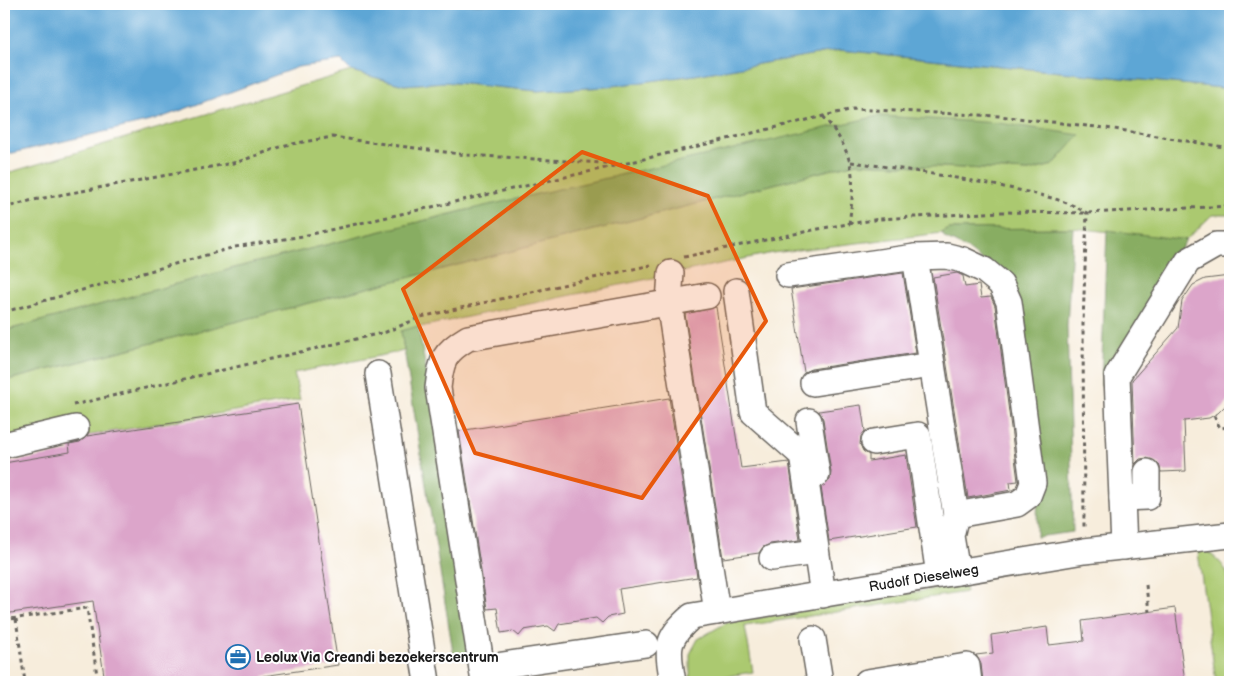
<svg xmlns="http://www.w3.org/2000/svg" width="1234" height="686" viewBox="0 0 1234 686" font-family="'Balsamiq Sans',sans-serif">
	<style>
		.green { fill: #abc970; stroke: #647246 }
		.forest { fill: #88ad62; stroke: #52643f }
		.water { fill: #5da6d5; stroke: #3c6178 }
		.building { fill: #dca5ca }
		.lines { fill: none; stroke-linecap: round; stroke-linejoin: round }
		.minor-casing { stroke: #69655f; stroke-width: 28 }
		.path { stroke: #69655f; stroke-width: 3; stroke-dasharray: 4 4; stroke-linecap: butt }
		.minor { stroke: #fff; stroke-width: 25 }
		.marked { fill: #e8590c; fill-opacity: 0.2; stroke: #e8590c; stroke-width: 4; stroke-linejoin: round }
		.labels { text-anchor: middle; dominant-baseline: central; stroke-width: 4; stroke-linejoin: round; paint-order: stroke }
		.street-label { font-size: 14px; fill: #1c1c1c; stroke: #fff }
		.poi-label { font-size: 14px; font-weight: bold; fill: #1c1c1c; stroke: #fff; text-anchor: start }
	</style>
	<rect width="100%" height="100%" fill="#fff"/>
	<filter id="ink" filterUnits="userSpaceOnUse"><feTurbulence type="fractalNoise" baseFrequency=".02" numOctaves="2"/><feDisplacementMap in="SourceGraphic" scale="10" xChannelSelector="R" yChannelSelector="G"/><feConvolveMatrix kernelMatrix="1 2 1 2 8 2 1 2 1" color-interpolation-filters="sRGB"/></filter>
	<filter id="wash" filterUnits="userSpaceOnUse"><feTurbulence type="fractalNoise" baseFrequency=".0096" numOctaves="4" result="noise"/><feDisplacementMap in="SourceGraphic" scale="20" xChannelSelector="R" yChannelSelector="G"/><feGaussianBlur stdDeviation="1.12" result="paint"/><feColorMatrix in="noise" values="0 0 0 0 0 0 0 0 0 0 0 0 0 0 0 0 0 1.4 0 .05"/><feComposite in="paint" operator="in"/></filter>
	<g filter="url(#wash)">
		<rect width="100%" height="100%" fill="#f7eddc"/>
		<g class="green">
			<path d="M840,50L1222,88L1230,87V215H1212L1186,240L1073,228L949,229L942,233L772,253L401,331L404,351L294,373L300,400L80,437L4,439V381L856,163L1029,171L1053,165L1079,135L467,210L253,263L4,331V174L351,71L404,85L444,82L537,91L605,87L695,75Z"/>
			<path d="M1197,545C1213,555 1226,563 1230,582V682H1216Z"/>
			<path d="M964,584L966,592L745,626L753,672L690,682V654L698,639L726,623Z"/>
		</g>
		<g class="forest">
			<path d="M878,116L998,123L1080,135L1053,165L1029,171L856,163L4,381V331L253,263L467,210Z"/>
			<path d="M1073,228L1067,326L1073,532L1037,537L1038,457L1012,284L967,249L945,238L942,233L949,229Z"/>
			<path d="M1107,230L1186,240L1112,376L1103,386L1101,385Z"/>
			<path d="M418,326L479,655L454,658L401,331Z"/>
		</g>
		<path class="water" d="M4,4H1230V87L1222,88L840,50L695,75L605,87L537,91L444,82L404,85L351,71L341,61L298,67L155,120L4,155Z"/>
		<g id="blocks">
			<g class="building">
				<path d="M903,273L916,353L811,369L804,372L791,289Z"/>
				<path d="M957,273L963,276L965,287L979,285L981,298L991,297L995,306L1018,481L1010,482L1011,490L968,498L933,277Z"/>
				<path d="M1230,276V396L1226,405L1218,413L1209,418L1184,421L1186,471L1161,472L1159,464L1147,458L1140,459L1135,464L1132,380L1178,328L1182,301L1193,285L1205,279Z"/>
				<path d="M716,307L741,468L789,462L800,540L770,544L763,547L759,553L723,558L685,314Z"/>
				<path d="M669,398L697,577L619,589L623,614L608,617L602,623L596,618L559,624L555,631L548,626L524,630L519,636L513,631L501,633L497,608L487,609L459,431Z"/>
				<path d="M298,404L338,665L263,676L264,682H241L240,680L224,682H105L93,601L4,614V463L70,452L69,444L80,442L87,436Z"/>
				<path d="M861,405L865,431L861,436L860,444L863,451L869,455V461L906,455L917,527L829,541L821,487L830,480L831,472L823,419L819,411Z"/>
				<path d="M1175,608L1185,682H983L981,664L976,655L993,653L991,635L1047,627L1049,645L1084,641L1082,621Z"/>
			</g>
		</g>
	</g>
	<g filter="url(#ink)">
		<use href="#blocks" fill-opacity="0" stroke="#69655f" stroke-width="1"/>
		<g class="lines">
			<defs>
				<g id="minor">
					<path d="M915,257L956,515L951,536L957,572"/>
					<path d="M671,273L669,302L717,612"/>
					<path d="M788,275L915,257L947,256L963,260L984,270L1001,284L1009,302L1033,483L1028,496L1017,504L956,515"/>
					<path d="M736,291L753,412L802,455L823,595"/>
					<path d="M378,374L427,682"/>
					<path d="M813,383L932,365"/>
					<path d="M809,421L817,474"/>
					<path d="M874,442L918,435L939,575"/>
					<path d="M4,445L76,428"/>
					<path d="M1122,498L1147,497V472"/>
					<path d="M1124,547L1117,376L1188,261L1216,245H1230"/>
					<path d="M772,558L816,552"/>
					<path d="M813,639L820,682"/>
					<path d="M482,668L646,644"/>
					<path d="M484,682L438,388C441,360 444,352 468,338L707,296"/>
					<path id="s1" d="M673,682C667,649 665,639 692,616L1084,551L1230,535"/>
					<path d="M867,682L967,666L969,682"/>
				</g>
			</defs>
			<use href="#minor" class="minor-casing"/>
			<g class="path">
				<path d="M823,116C855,154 856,175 849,224"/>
				<path d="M851,162C905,169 960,178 1014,189C1039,195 1065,199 1087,213L1083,323L1084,529"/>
				<path d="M4,208L33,200L238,162L286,145L332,137L467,155L618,164"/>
				<path d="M684,257L823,228L880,219L1000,212L1087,213L1230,206"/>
				<path d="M4,312L235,247L303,236L623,164L853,109L999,116L1114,129L1230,148"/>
				<path d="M73,405L386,332L421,317L651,265"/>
				<path d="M1214,416L1220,428L1230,427"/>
				<path d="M1146,585L1149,612"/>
				<path d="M16,619L25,682"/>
				<path d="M4,620L87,608L98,682"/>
			</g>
			<use href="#minor" class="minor"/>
		</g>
	</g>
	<path class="marked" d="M582,152L708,196L766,321L642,498L475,453L403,289Z"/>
	<defs>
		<symbol id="office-ring" viewBox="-11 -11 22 22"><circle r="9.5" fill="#fff" stroke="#1f6fb2" stroke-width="1.5"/><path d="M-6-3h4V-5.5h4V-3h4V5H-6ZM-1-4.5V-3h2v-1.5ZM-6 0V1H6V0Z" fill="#1f6fb2"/></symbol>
	</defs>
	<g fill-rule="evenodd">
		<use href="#office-ring" x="224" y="643" width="28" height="28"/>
	</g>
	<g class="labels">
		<g class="street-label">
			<text stroke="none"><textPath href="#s1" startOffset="309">Rudolf Dieselweg</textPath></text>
		</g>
		<g class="poi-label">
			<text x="256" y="657">Leolux Via Creandi bezoekerscentrum</text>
		</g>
	</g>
	<rect width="1234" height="686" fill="none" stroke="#fff" stroke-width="20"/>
</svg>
